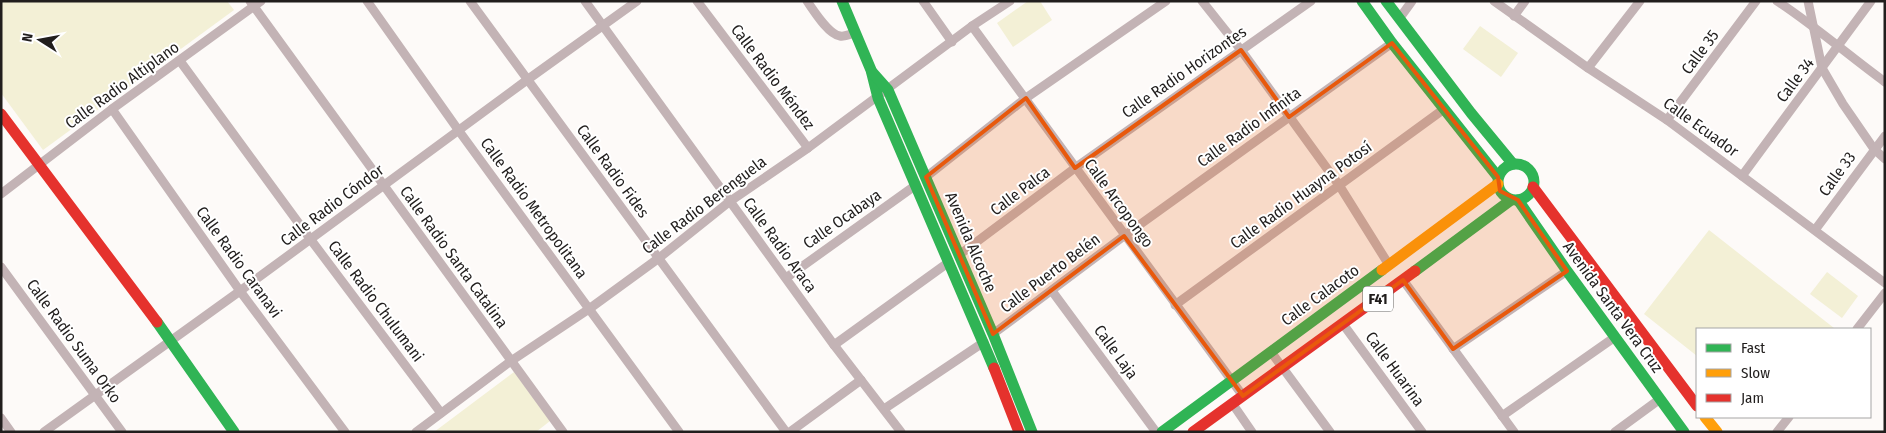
<svg xmlns="http://www.w3.org/2000/svg" width="1886" height="433" viewBox="0 0 1886 433" font-family="'Fira Sans Condensed',sans-serif">
	<style>
		.park { fill: #f3f0d6 }
		.lines { fill: none; stroke-linecap: round; stroke-linejoin: round }
		.street { stroke: #c3b3b5; stroke-width: 9 }
		.fast { stroke: #30b455; stroke-width: 11 }
		.slow { stroke: #ff9f0a; stroke-width: 11 }
		.jam { stroke: #e5322d; stroke-width: 11 }
		.marked { fill: #e8590c; fill-opacity: 0.2; stroke: #e8590c; stroke-width: 4; stroke-linejoin: round }
		.labels { text-anchor: middle; dominant-baseline: central; stroke-width: 4; stroke-linejoin: round; paint-order: stroke }
		.shield { fill: #fff; stroke: #646261; stroke-width: 1 }
		.shield-label { font-size: 15px; font-weight: bold; fill: #211e1d }
		.street-label { font-size: 16px; fill: #211e1d; stroke: #fff }
	</style>
	<rect width="100%" height="100%" fill="#fdfaf8"/>
	<g class="park">
		<path d="M1,1H227L234,10L43,150L1,93Z"/>
		<path d="M1028,1H1040L1052,20L1013,47L997,23Z"/>
		<path d="M1480,26L1518,53L1501,77L1463,49Z"/>
		<path d="M1709,230L1834,328L1833,329H1697V356L1644,314Z"/>
		<path d="M1827,272L1858,296L1842,318L1810,294Z"/>
		<path d="M514,372L550,421L536,432H434Z"/>
	</g>
	<g class="lines">
		<g class="street">
			<path d="M250,1L563,432"/>
			<path d="M367,1L459,131L679,432"/>
			<path d="M470,1L786,432"/>
			<path d="M585,1L834,345L901,432"/>
			<path d="M697,1L808,148"/>
			<path d="M807,1C814,11 828,34 840,36C845,37 851,34 855,33"/>
			<path d="M923,1L952,42"/>
			<path d="M1202,1L1241,50L1339,185L1389,265"/>
			<path d="M1494,1L1588,68L1667,120L1885,283"/>
			<path d="M1777,1C1815,26 1848,55 1885,82"/>
			<path d="M1808,1L1822,68L1843,104L1874,149L1885,159"/>
			<path d="M1514,16L1525,1"/>
			<path d="M1399,19L1412,1"/>
			<path d="M972,26L1243,396"/>
			<path d="M180,61L311,240L441,413"/>
			<path d="M1588,68L1640,1"/>
			<path d="M112,109L240,291L345,432"/>
			<path d="M1667,120L1756,1"/>
			<path d="M1742,176L1871,1"/>
			<path d="M926,177L1026,98L1166,1"/>
			<path d="M1,194L112,109L261,1"/>
			<path d="M1815,230L1885,136"/>
			<path d="M959,255L1075,168L1311,1"/>
			<path d="M1,267L122,432"/>
			<path d="M786,278L916,185"/>
			<path d="M1403,280L1514,432"/>
			<path d="M1052,291L1156,432"/>
			<path d="M1175,305L1444,109"/>
			<path d="M1343,324L1422,432"/>
			<path d="M1857,329L1885,293"/>
			<path d="M993,334L1124,236L1392,43"/>
			<path d="M834,345L949,262"/>
			<path d="M1453,349L1567,271"/>
			<path d="M1271,352L1330,432"/>
			<path d="M1232,403L1252,432"/>
			<path d="M884,409L984,342"/>
			<path d="M1502,416L1615,337"/>
			<path d="M1,418L11,432"/>
			<path d="M44,432L240,291L527,80L637,1"/>
			<path d="M416,432L511,361L589,309L659,258L729,202L808,148L972,26L1010,1"/>
			<path d="M790,432L861,380"/>
			<path d="M1615,432L1660,399"/>
			<path d="M1777,432L1789,417"/>
		</g>
		<g class="fast">
			<path d="M842,1L871,70L878,98L994,368"/>
			<path d="M1362,1L1392,43L1498,177"/>
			<path d="M1386,1L1471,113L1513,164"/>
			<path d="M872,72L888,90L993,334L1032,432"/>
			<circle cx="1516" cy="182" r="18"/>
			<path d="M1518,200L1567,271L1684,432"/>
			<path d="M1415,271L1511,200"/>
			<path d="M157,322L234,432"/>
			<path d="M1162,432L1382,270"/>
		</g>
		<g class="slow">
			<path d="M1382,270L1498,184"/>
			<path d="M1705,417L1717,432"/>
		</g>
		<g class="jam">
			<path d="M1,114L157,322"/>
			<path d="M1533,187L1697,406"/>
			<path d="M994,368L1019,432"/>
			<path d="M1193,432L1415,271"/>
		</g>
	</g>
	<path class="marked" d="M1392,43L1498,177L1500,191L1518,200L1567,271L1453,349L1403,280L1243,396L1124,236L993,334L926,177L1026,98L1075,168L1241,50L1289,117Z"/>
	<g class="labels">
		<rect class="shield" x="1363" y="286.5" width="30" height="25" rx="4"/>
		<g class="shield-label">
			<text x="1378" y="299">F41</text>
		</g>
		<g class="street-label">
			<text transform="translate(1700 52) rotate(-53)">Calle 35</text>
			<text transform="translate(1184 72) rotate(-35)">Calle Radio Horizontes</text>
			<text transform="translate(773 77) rotate(53)">Calle Radio Méndez</text>
			<text transform="translate(1795 80) rotate(-53)">Calle 34</text>
			<text transform="translate(122 85) rotate(-36)">Calle Radio Altiplano</text>
			<text transform="translate(1249 127) rotate(-36)">Calle Radio Infinita</text>
			<text transform="translate(1701 127) rotate(36)">Calle Ecuador</text>
			<text transform="translate(613 171) rotate(54)">Calle Radio Fides</text>
			<text transform="translate(1837 174) rotate(-54)">Calle 33</text>
			<text transform="translate(1020 191) rotate(-37)">Calle Palca</text>
			<text transform="translate(1301 195) rotate(-36)">Calle Radio Huayna Potosí</text>
			<text transform="translate(1119 203) rotate(54)">Calle Arcopongo</text>
			<text transform="translate(332 205) rotate(-37)">Calle Radio Cóndor</text>
			<text transform="translate(704 205) rotate(-37)">Calle Radio Berenguela</text>
			<text transform="translate(534 208) rotate(54)">Calle Radio Metropolitana</text>
			<text transform="translate(842 219) rotate(-35)">Calle Ocabaya</text>
			<text transform="translate(971 242) rotate(67)">Avenida Alcoche</text>
			<text transform="translate(780 245) rotate(54)">Calle Radio Araca</text>
			<text transform="translate(454 257) rotate(54)">Calle Radio Santa Catalina</text>
			<text transform="translate(239 262) rotate(54)">Calle Radio Caranavi</text>
			<text transform="translate(1050 273) rotate(-37)">Calle Puerto Belén</text>
			<text transform="translate(1320 295) rotate(-36)">Calle Calacoto</text>
			<text transform="translate(376 301) rotate(53)">Calle Radio Chulumani</text>
			<text transform="translate(1613 307) rotate(54)">Avenida Santa Vera Cruz</text>
			<text transform="translate(74 341) rotate(54)">Calle Radio Suma Orko</text>
			<text transform="translate(1116 352) rotate(54)">Calle Laja</text>
			<text transform="translate(1395 369) rotate(54)">Calle Huarina</text>
		</g>
	</g>
	<rect width="1886" height="433" fill="none" stroke="#211e1d" stroke-width="5"/>
	<rect x="1696" y="328" width="175" height="90" fill="#ffffff" stroke="#a6a5a5"/>
	<rect x="1706" y="344" width="25" height="8" fill="#30b455" stroke="#a6a5a5"/>
	<text x="1741" y="353" font-size="15" fill="#211e1d">Fast</text>
	<rect x="1706" y="369" width="25" height="8" fill="#ff9f0a" stroke="#a6a5a5"/>
	<text x="1741" y="378" font-size="15" fill="#211e1d">Slow</text>
	<rect x="1706" y="394" width="25" height="8" fill="#e5322d" stroke="#a6a5a5"/>
	<text x="1741" y="403" font-size="15" fill="#211e1d">Jam</text>
	<g transform="translate(40 40) rotate(281)" stroke="#ffffff" stroke-width="4" paint-order="stroke">
	<path d="M0-4L9 19L0 12L-9 19Z" fill="#211e1d"/>
	<text y="-8" font-size="14" font-weight="bold" text-anchor="middle" fill="#211e1d">N</text>
	</g>
</svg>
